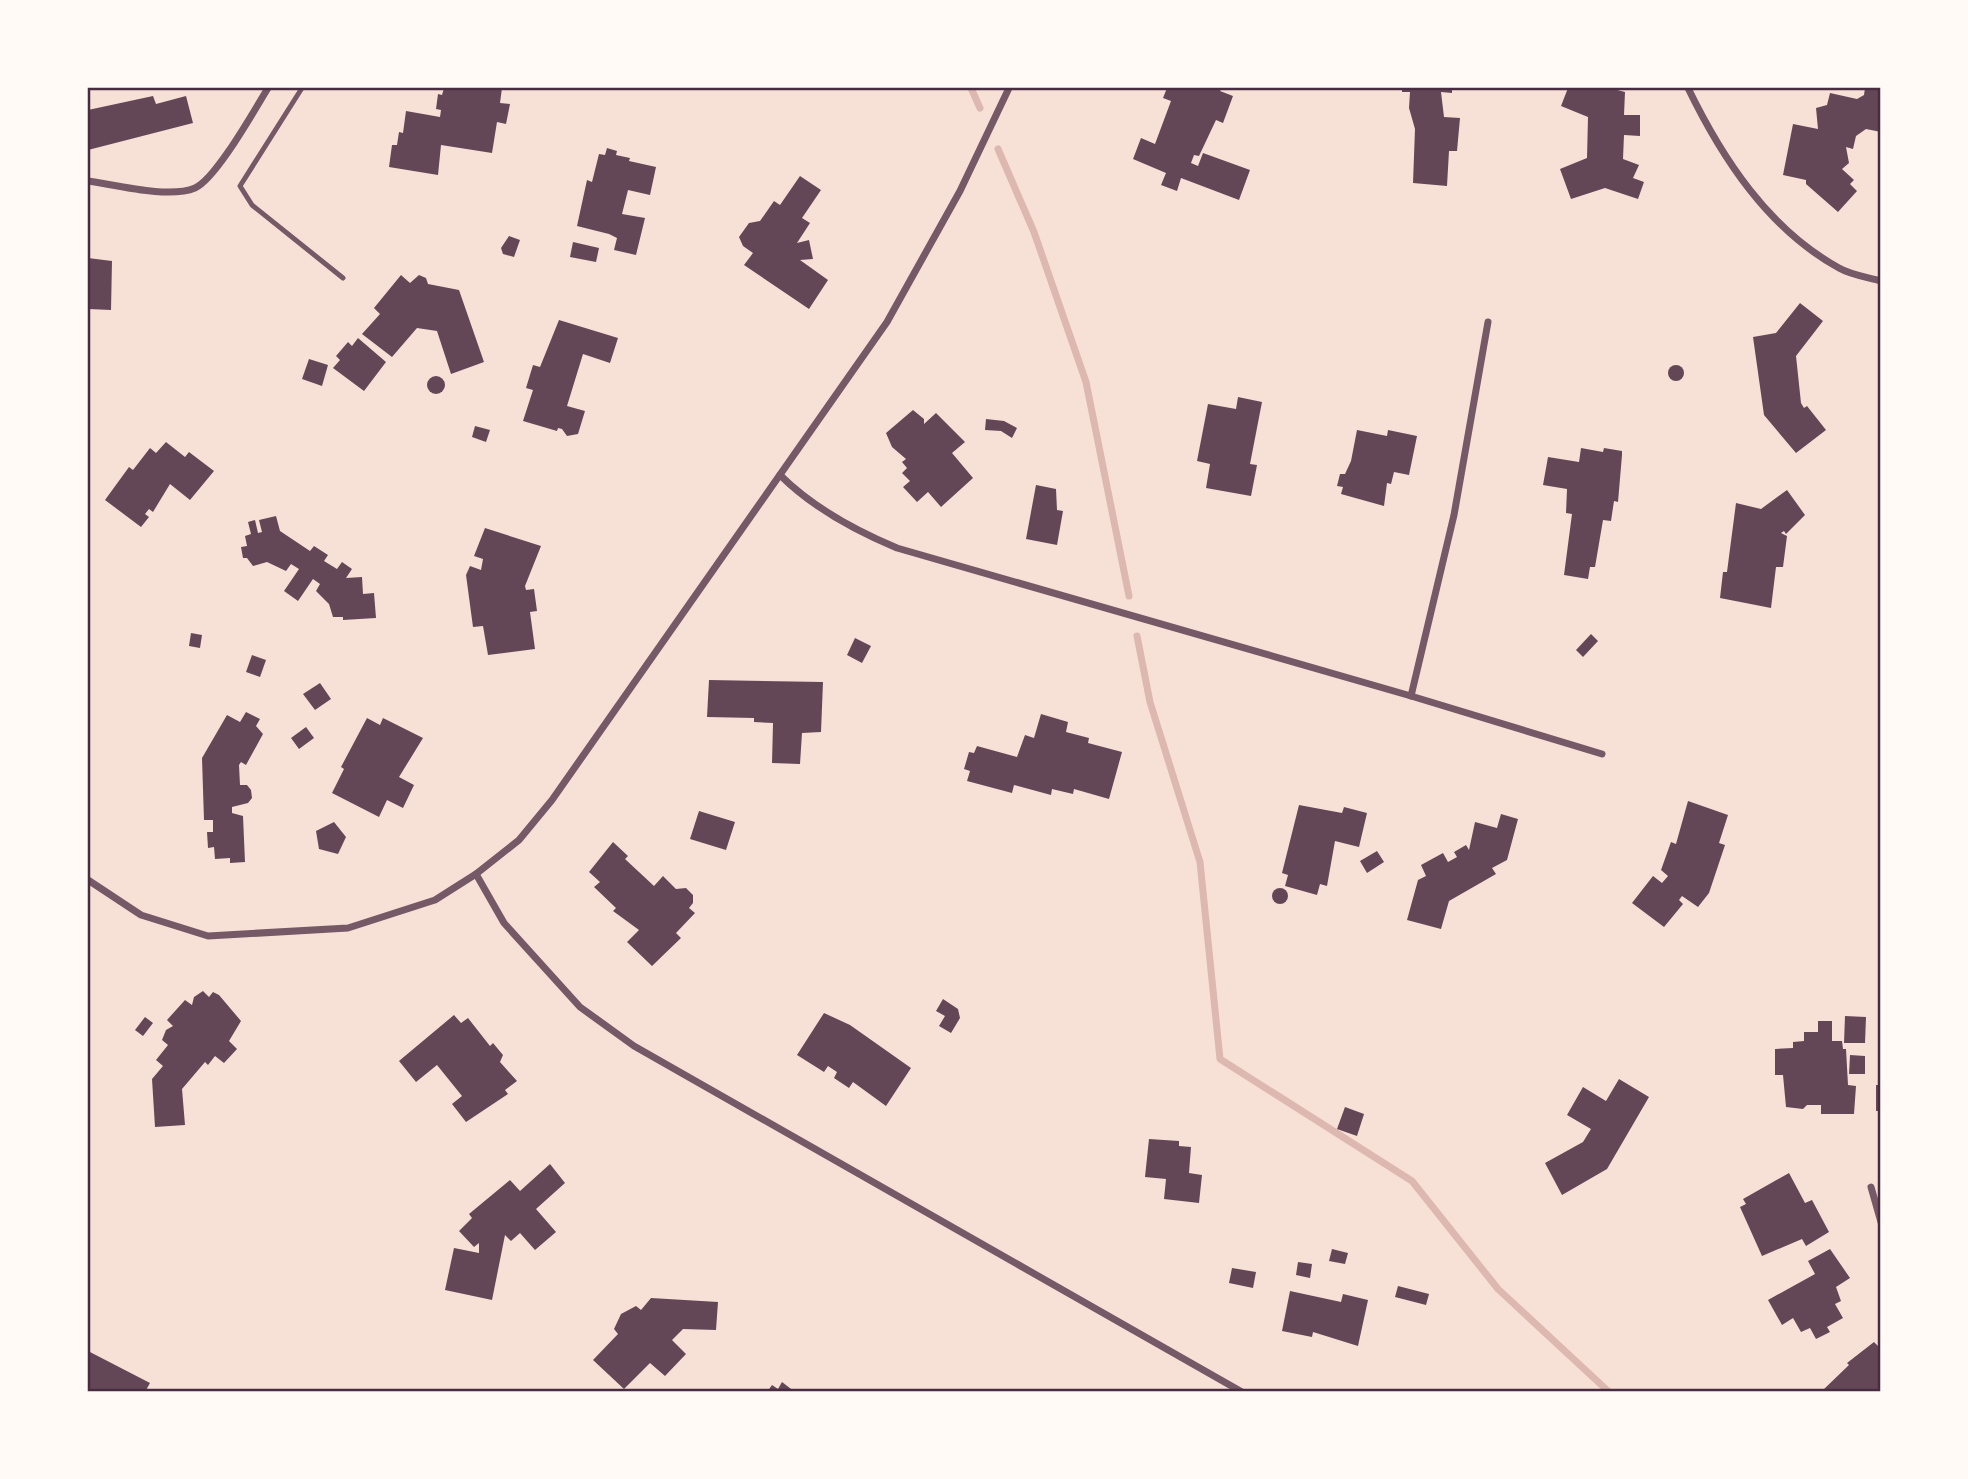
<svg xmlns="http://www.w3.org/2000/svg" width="1968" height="1479" viewBox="0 0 1968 1479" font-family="Raleway,sans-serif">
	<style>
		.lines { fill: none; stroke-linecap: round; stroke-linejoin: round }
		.stream { stroke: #dcb8b0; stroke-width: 7 }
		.building { fill: #644757 }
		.service { stroke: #755966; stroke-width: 5 }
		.minor { stroke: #755966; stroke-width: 7 }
		.neatline { fill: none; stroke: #4a2c40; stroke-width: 2.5 }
	</style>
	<rect width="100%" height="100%" fill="#f7e1d7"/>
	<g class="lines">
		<g class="stream">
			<path d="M971,88L980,108"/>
			<path d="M998,149L1034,232L1086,382L1129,596"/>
			<path d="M1137,636L1150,702L1200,862L1220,1059L1412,1181L1498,1289L1609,1392"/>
		</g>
	</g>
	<g class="building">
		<path d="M444,88H502L500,103L510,104L506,124L497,122L492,153L441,145L438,175L389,167L392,145H397L399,132L403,133L406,111L440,117L441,110L436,109L438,94L442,95Z"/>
		<path d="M1167,88H1222L1220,91L1233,96L1223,123L1216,120L1199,156L1194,155L1191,163L1198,166L1203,153L1250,170L1239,200L1181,178L1177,191L1161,185L1166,173L1133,159L1141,138L1155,144L1171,101L1163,98Z"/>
		<path d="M1402,88H1452V93L1441,92L1444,117L1460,118L1457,151H1449L1447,186L1413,183L1415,129L1409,108L1410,92H1402Z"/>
		<path d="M1568,88H1610L1625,92L1624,115H1640V136L1624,135L1623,159L1639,165L1633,178L1644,182L1638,199L1605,188L1571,199L1560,169L1587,158L1588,117L1561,106Z"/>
		<path d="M1865,88H1881V132L1866,129L1856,136L1853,149L1846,147L1849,163L1842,169L1854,180L1850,184L1857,191L1838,212L1806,184V180L1783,175L1793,124L1818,129L1816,108L1827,105L1830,93L1857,99L1864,95Z"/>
		<path d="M153,96L156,104L186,96L193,123L88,150V110Z"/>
		<path d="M607,148L617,151L616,155L630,158L629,161L656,167L650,195L628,190L622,214L645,218L636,255L614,250L617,238L609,234L577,226L587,180L592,182L599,154L605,155Z"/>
		<path d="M800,176L821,190L802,218L810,223L797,243L809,240L813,259L800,260L828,280L809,309L744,265L753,253L743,246L739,237L749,223L760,221L774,201L780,205Z"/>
		<path d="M509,236L520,240L514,257L503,254L501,248Z"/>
		<path d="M573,242L599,248L596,262L570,257Z"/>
		<path d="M88,258L112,261L111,310L88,309Z"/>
		<path d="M401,275L410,283L419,275L426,278L428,284L459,290L484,362L451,374L437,331L417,328L392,357L362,334L380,314L374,308Z"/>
		<path d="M1800,303L1823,321L1796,356L1801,403L1804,408L1807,406L1826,430L1796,453L1764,415L1753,337L1776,333Z"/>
		<path d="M559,320L618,338L610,363L583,354L567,406L585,411L578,434L567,436L562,429L558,428L557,431L523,421L533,390L526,388L533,365L540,367Z"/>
		<path d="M358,338L386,362L364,391L333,368L340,360L336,356L348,342L352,346Z"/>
		<path d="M309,359L328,365L322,386L302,379Z"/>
		<circle cx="1676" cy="373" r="8"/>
		<circle cx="436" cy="385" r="9"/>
		<path d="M1238,397L1262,402L1250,464L1257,465L1251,496L1206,488L1210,464L1197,461L1208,404L1236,409Z"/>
		<path d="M913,410L924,419V424L936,413L965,442L952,453L973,478L941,507L928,492L917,502L903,487L910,481L902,473L907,468L902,462L906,459L892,447L886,433Z"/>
		<path d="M986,419L1004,421L1017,428L1012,438L1001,431L985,430Z"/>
		<path d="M475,426L490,430L486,442L472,437Z"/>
		<path d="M1357,430L1387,436L1388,430L1417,436L1409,475L1394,472L1391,484L1387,483L1384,506L1341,494L1343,487L1337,486L1340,474H1345L1351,461Z"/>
		<path d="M166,442L185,457L189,452L214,471L190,500L170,484L153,512L149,509L145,514L149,517L141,527L105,500L129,467L133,470L150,448L156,453Z"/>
		<path d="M1581,448L1603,452L1604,448L1622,451V455L1618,502L1614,501L1611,521L1603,520L1595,567H1590L1588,579L1564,575L1572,514L1566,513L1567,489L1543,485L1548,457L1579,462Z"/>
		<path d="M1036,485L1056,489L1057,510L1063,511L1057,545L1026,539Z"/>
		<path d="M1787,490L1805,515L1786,534L1784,531L1781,533L1787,536L1783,567H1776L1771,608L1720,598L1723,572H1727L1736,503L1761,509Z"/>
		<path d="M276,516L280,531L310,551L314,546L328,555L324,561L337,569L342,562L352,569L346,578L362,577L363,594L374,593L376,618L343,620V617H333L329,604L316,591L320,584L313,579L298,601L284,591L299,569L291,564L286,571L267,562L253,566L247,558H243L241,547L247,546L245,536L251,534L248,522L255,520L258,533L262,532L259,520Z"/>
		<path d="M485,528L541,546L525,586L526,590L534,589L537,611L530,612L535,649L488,655L483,626L473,627L466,575L470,566L481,570L483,559L474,556Z"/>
		<path d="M191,633L202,635L200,648L189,646Z"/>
		<path d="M1591,634L1598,641L1583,657L1576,650Z"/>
		<path d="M855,638L871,646L862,663L847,655Z"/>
		<path d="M252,655L266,660L260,677L246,672Z"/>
		<path d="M709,680L823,682L821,732L802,733L800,764L772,763L773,723L754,722V718L707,717Z"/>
		<path d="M320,683L331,699L315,710L303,694Z"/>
		<path d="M246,712L260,719L256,726L263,734L246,765L241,762L239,765L240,785H247L251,790L252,798L248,803L232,807V813L243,816L245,862L230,863V858L215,859L214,847L208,848L207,832H213V820H204L202,758L227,715L240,722Z"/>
		<path d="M1041,714L1068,722L1066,732L1089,738L1088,743L1122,752L1109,799L1074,789L1073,794L1052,789L1051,795L1014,785L1012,793L967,781L970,771L964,769L969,752L974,753L977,746L1017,757L1025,735L1034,738Z"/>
		<path d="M367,718L380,725L383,718L423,738L399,777L414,785L403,808L387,800L379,817L332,793L344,769L341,767Z"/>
		<path d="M306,727L314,738L299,749L291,738Z"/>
		<path d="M1688,801L1728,815L1719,843L1725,845L1709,893L1698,907L1682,896L1679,900L1683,904L1664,927L1632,903L1653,876L1662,883L1668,876L1661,870L1671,842L1676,844Z"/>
		<path d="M1299,805L1342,813L1344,807L1367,813L1359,847L1335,841L1327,886L1320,884L1317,895L1285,886L1288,875L1282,873Z"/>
		<path d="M699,811L735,822L726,850L690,839Z"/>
		<path d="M1501,814L1518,819L1507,860L1492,868L1496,874L1449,901L1441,929L1407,920L1418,880L1426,876L1421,865L1443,853L1448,862L1457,857L1454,852L1466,845L1469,850L1475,822L1497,828Z"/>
		<path d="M334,822L346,837L338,854L319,849L316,831Z"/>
		<path d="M613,842L628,856L625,859L654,886L663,876L676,889L686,888L693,895V903L689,908L695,913L676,933L681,938L652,966L627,942L639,930L613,911L616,908L594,887L600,882L589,872Z"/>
		<path d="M1377,851L1384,862L1367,873L1360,861Z"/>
		<circle cx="1280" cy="896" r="8"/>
		<path d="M203,991L209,997L213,992L219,995L241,1021L229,1041L237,1049L224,1063L215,1056L208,1065L205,1062L182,1089L185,1125L155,1127L152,1079L163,1066L156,1060L168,1045L162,1040L166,1030L173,1026L167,1020L185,1000L192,1005L194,997Z"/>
		<path d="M943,999L958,1009L960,1018L951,1033L939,1026L945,1016L936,1011Z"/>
		<path d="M824,1013L850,1025L911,1068L886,1106L853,1082L849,1088L834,1078L837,1072L828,1066L824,1072L797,1055Z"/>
		<path d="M454,1015L461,1023L468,1018L490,1046L493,1043L503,1055L500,1062L517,1081L505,1090L508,1094L466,1122L452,1104L462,1096L437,1065L416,1082L399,1061Z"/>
		<path d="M1845,1016L1866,1017L1865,1043H1844Z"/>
		<path d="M145,1017L153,1023L143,1036L135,1030Z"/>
		<path d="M1818,1021H1832V1041H1842L1843,1049H1846L1848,1085L1856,1086L1854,1114H1821V1105H1807L1803,1109L1786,1107L1783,1075H1775V1049L1793,1048V1042L1804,1041V1032H1818Z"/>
		<path d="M1850,1055L1865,1056V1074H1849Z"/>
		<path d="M1619,1079L1649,1097L1607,1169L1562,1195L1545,1163L1583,1142L1591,1129L1567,1115L1583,1087L1606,1101Z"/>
		<rect x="1876" y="1085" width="5" height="26"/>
		<path d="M1345,1107L1364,1114L1357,1136L1337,1129Z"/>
		<path d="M1149,1139L1179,1141V1146L1191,1147L1189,1173L1202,1175L1199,1203L1164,1199L1166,1179L1145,1177Z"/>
		<path d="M550,1164L565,1183L536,1209L556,1232L535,1250L520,1233L511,1241L505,1235L492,1300L445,1290L454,1248L479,1253V1243L474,1247L459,1231L472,1218L469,1214L510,1180L520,1191Z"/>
		<path d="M1789,1173L1805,1203L1812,1200L1829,1232L1806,1246L1802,1239L1762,1256L1740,1207L1746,1204L1743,1199Z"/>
		<path d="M1332,1249L1348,1253L1345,1264L1329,1261Z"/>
		<path d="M1830,1249L1850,1278L1836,1287L1841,1301L1835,1304L1843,1318L1827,1327L1830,1332L1816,1339L1810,1328L1801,1332L1793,1318L1782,1325L1768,1300L1815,1274L1808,1261Z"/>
		<path d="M1298,1262L1312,1264L1310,1278L1296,1275Z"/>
		<path d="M1232,1268L1256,1272L1253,1288L1229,1283Z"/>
		<path d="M1398,1286L1429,1294L1426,1305L1395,1297Z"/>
		<path d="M1290,1291L1341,1302L1343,1294L1368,1300L1358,1346L1313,1332L1312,1337L1282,1331Z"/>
		<path d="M651,1298L718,1302L716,1330L683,1329L672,1340L686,1354L665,1376L650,1363L624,1389L593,1360L618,1334L614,1329L621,1314L636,1306L641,1310Z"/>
		<path d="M1874,1342L1881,1349V1392H1825L1823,1390L1849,1365L1847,1363Z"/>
		<path d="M88,1351L150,1383L145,1392H88Z"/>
		<path d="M782,1382L795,1392H767L772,1385L778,1389Z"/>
	</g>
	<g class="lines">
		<path class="service" d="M302,88L240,186L252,205L343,278"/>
		<g class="minor">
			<path d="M1688,88C1722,158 1768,229 1839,268C1851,275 1867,277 1881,281"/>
			<path d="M88,181C116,185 169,199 195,188C216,179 255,109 268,88"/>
			<path d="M780,475C813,508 854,530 897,548L1411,696L1602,754"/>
			<path d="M1411,696L1454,515L1488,322"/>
			<path d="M476,874L504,923L580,1007L634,1046L1242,1392"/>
			<path d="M88,880L141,915L208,936L348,928L435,900L476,874L519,840L552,800L887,322L960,191L1009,88"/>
			<path d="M1871,1187L1881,1222"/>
		</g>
	</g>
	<rect width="1968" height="1479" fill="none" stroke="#fffaf5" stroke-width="178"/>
	<rect x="89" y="89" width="1790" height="1301" class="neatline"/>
</svg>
